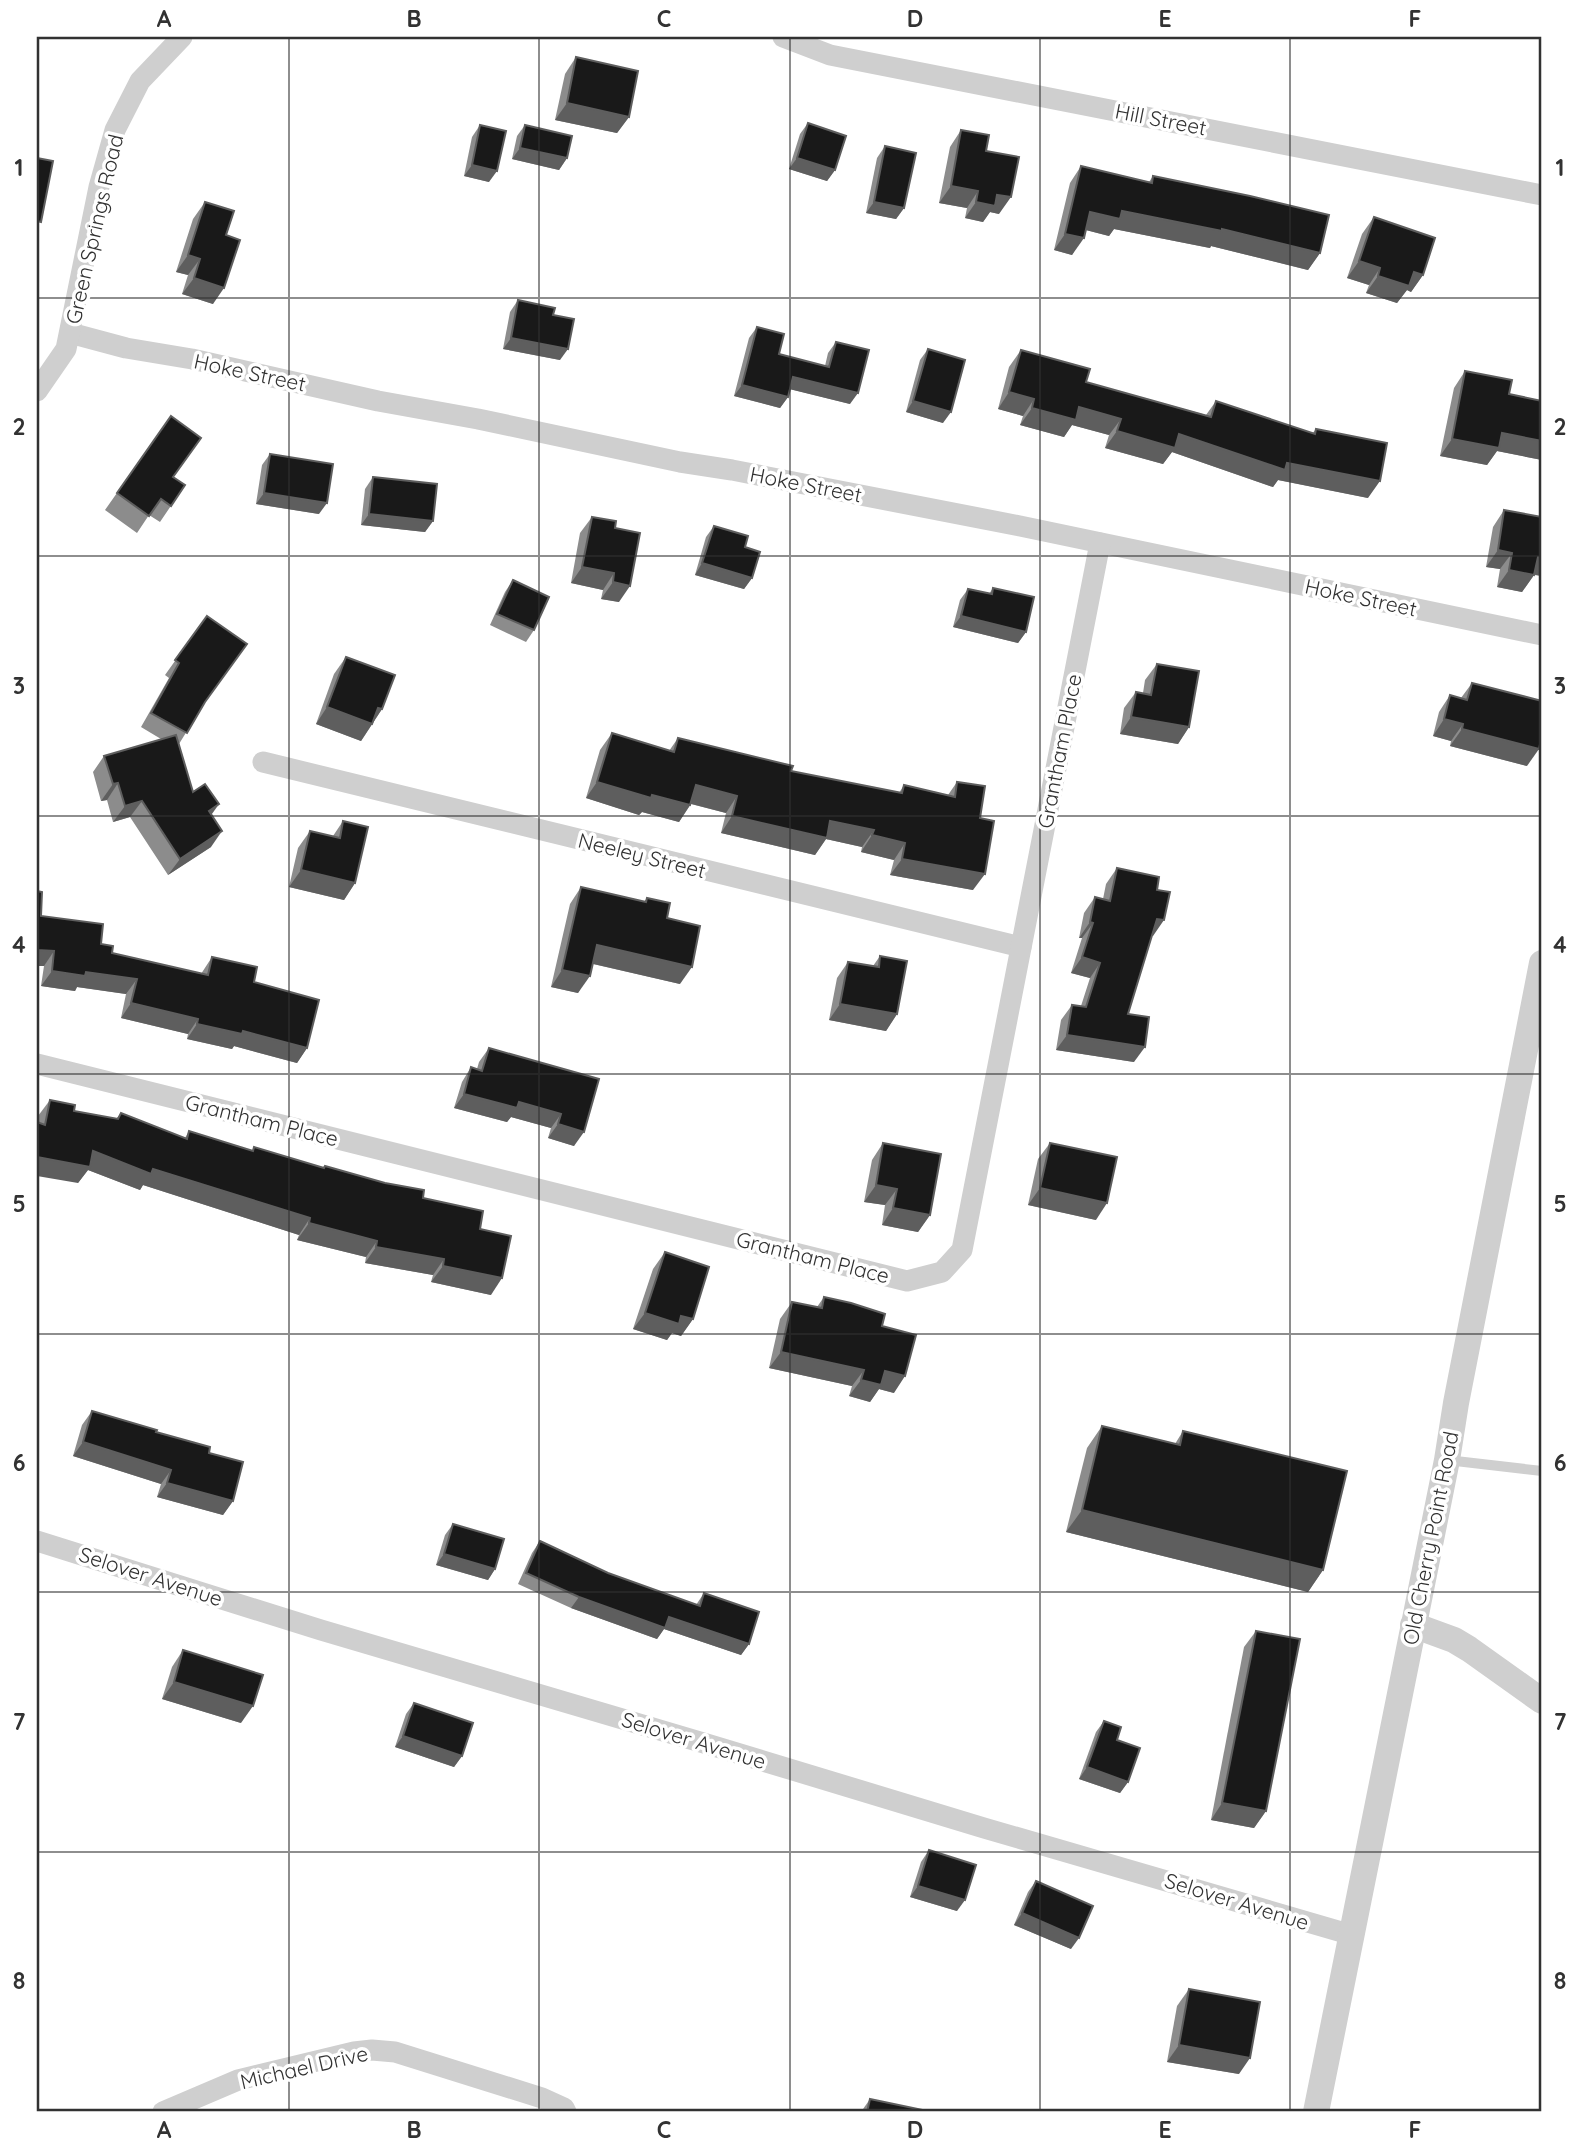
<svg xmlns="http://www.w3.org/2000/svg" width="1579" height="2149" viewBox="0 0 1579 2149" font-family="Quicksand,sans-serif">
	<style>
		.lines { fill: none; stroke-linecap: round; stroke-linejoin: round }
		.service { stroke: #cfcfcf; stroke-width: 10 }
		.minor { stroke: #cfcfcf; stroke-width: 21 }
		.tertiary { stroke: #cfcfcf; stroke-width: 26 }
		.wall { fill: #8c8c8c }
		.shaded-wall { fill: #5e5e5e }
		.building { fill: #191919; stroke: #5e5e5e; stroke-width: 2 }
		.grid { fill: none; stroke: #323232; stroke-width: 2; stroke-opacity: 0.55 }
		.labels { text-anchor: middle; dominant-baseline: central; stroke-width: 7; stroke-linejoin: round; paint-order: stroke }
		.street-label { font-size: 21px; fill: #323232; stroke: #fff }
		.neatline { fill: none; stroke: #323232; stroke-width: 2.5 }
		.grid-label { font-size: 23px; text-anchor: middle; font-weight: bold; fill: #323232 }
	</style>
	<rect width="100%" height="100%" fill="#fff"/>
	<g class="lines">
		<path class="service" d="M1447,1460L1542,1471"/>
		<g class="minor">
			<path d="M783,37L830,55L1542,195"/>
			<path d="M70,333L126,348L192,359L378,401L478,419L680,462L732,470L1020,526L1542,635"/>
			<path d="M37,391L66,349L99,187L115,130L140,81L182,37"/>
			<path d="M263,762L1021,947"/>
			<path d="M37,1064L907,1281L942,1272L962,1250L1100,543"/>
			<path d="M37,1541L321,1630L707,1744L984,1828L1352,1935"/>
			<path d="M163,2112L238,2080L354,2052L372,2050L395,2052L542,2098L564,2108L566,2112"/>
		</g>
		<g class="tertiary">
			<path d="M1413,1625L1454,1640L1469,1649L1542,1701"/>
			<path d="M1316,2112L1447,1460L1456,1403L1542,963"/>
		</g>
	</g>
	<g class="wall">
		<path d="M576,57L629,117L617,133L555,120L565,74Z"/>
		<path d="M808,123L835,170L827,181L789,169L800,134Z"/>
		<path d="M480,125L489,182L464,176L472,137Z"/>
		<path d="M525,125L567,158L559,170L512,159L517,136Z"/>
		<path d="M961,130L986,151L999,214L990,212L983,222L965,218L967,208L939,203L950,147Z"/>
		<path d="M885,146L904,208L896,219L866,213L877,158Z"/>
		<path d="M1081,166L1149,182L1153,176L1320,253L1308,270L1211,246L1210,248L1114,229L1109,236L1086,230L1072,255L1054,250L1070,183Z"/>
		<path d="M205,202L226,235L213,304L182,294L188,275L176,272L193,219Z"/>
		<path d="M1374,217L1423,275L1411,292L1407,290L1397,303L1366,293L1369,285L1347,278L1362,234Z"/>
		<path d="M518,300L553,315L560,360L503,349L510,312Z"/>
		<path d="M757,327L779,354L825,366L828,353L836,342L850,404L790,389L788,397L780,408L734,396L749,338Z"/>
		<path d="M928,349L943,423L906,412L920,360Z"/>
		<path d="M1021,350L1086,382L1206,415L1216,401L1312,434L1316,429L1368,498L1278,480L1273,487L1172,452L1163,464L1105,448L1109,435L1072,425L1064,437L1020,425L1023,416L998,409L1009,367Z"/>
		<path d="M1465,371L1509,394L1542,401V460L1497,451L1487,465L1440,456L1454,388Z"/>
		<path d="M171,416L173,477L185,485L160,522L149,515L137,533L105,510Z"/>
		<path d="M270,454L319,514L256,504L262,465Z"/>
		<path d="M373,477L433,521L425,532L361,525L365,489Z"/>
		<path d="M1504,510L1542,517V576L1534,575L1522,592L1497,587L1500,569L1486,567L1493,527Z"/>
		<path d="M592,517L615,528L619,602L601,599L603,590L571,583L580,533Z"/>
		<path d="M714,526L745,547L752,578L744,589L695,575L706,537Z"/>
		<path d="M513,580L534,630L526,642L490,625L505,592Z"/>
		<path d="M993,588L1026,632L1018,643L953,627L960,600L968,589L989,594Z"/>
		<path d="M207,616L203,705L179,744L193,792L212,814L211,847L168,875L130,817L113,822L107,800L101,801L93,772L104,756L161,739L141,727L169,678L165,675Z"/>
		<path d="M346,657L382,709L361,741L316,724L334,674Z"/>
		<path d="M1157,664L1189,727L1178,744L1120,734L1124,708L1136,692L1143,693L1145,680Z"/>
		<path d="M1472,683L1527,766L1450,746L1451,741L1433,736L1439,712L1450,695L1461,698Z"/>
		<path d="M612,733L669,751L678,738L791,771L899,793L904,785L948,795L957,782L980,818L973,890L890,875L894,860L861,852L862,847L826,839L815,855L721,833L726,813L691,804L679,822L642,812L639,815L586,798L600,750Z"/>
		<path d="M343,821L355,883L344,900L289,887L298,848L310,831L333,836Z"/>
		<path d="M1117,868L1157,890L1153,936L1152,935L1128,1014L1134,1062L1056,1050L1061,1020L1072,1005L1081,1006L1090,978L1071,973L1082,938H1079L1084,913L1095,897L1103,899L1106,884Z"/>
		<path d="M581,887L644,902L647,898L680,984L593,964L578,993L551,987L570,904Z"/>
		<path d="M41,916L101,944L112,953L201,974L212,957L254,982L307,1048L297,1063L234,1046L232,1049L187,1039L188,1034L121,1018L126,994L77,987L75,991L41,986L44,966Z"/>
		<path d="M880,956L897,1014L886,1031L829,1020L837,978L848,962L873,966Z"/>
		<path d="M489,1048L599,1079L574,1146L548,1138L551,1128L511,1117L507,1122L454,1108L462,1082L471,1067L477,1069L479,1062Z"/>
		<path d="M50,1100L74,1111L116,1119L121,1113L185,1138L189,1131L252,1151L254,1147L323,1168L325,1166L423,1198L480,1229L491,1295L431,1282L433,1275L365,1263L366,1257L297,1240L299,1235L143,1185L140,1190L88,1170L78,1183L37,1123L38,1116Z"/>
		<path d="M883,1143L930,1215L918,1232L882,1225L885,1205L864,1202L872,1160Z"/>
		<path d="M1050,1143L1096,1220L1028,1205L1038,1159Z"/>
		<path d="M665,1252L693,1319L681,1336L672,1333L667,1340L633,1329L653,1269Z"/>
		<path d="M824,1297L882,1326L894,1393L879,1389L870,1402L849,1396L852,1386L769,1368L780,1319L792,1302L817,1307Z"/>
		<path d="M92,1411L156,1432L209,1453L233,1501L223,1515L157,1497L161,1484L73,1456L82,1425Z"/>
		<path d="M1102,1426L1175,1444L1183,1431L1323,1570L1308,1592L1066,1532L1087,1448Z"/>
		<path d="M453,1524L495,1569L488,1580L436,1565L445,1535Z"/>
		<path d="M540,1541L608,1573L696,1605L704,1593L749,1644L741,1655L664,1629L657,1639L571,1608L518,1584L532,1553Z"/>
		<path d="M1256,1631L1266,1811L1254,1828L1211,1820L1244,1647Z"/>
		<path d="M183,1650L241,1723L162,1699L172,1667Z"/>
		<path d="M414,1703L462,1756L454,1767L395,1747L406,1714Z"/>
		<path d="M1104,1721L1117,1740L1128,1782L1120,1793L1079,1779L1096,1732Z"/>
		<path d="M929,1850L957,1911L910,1897L921,1862Z"/>
		<path d="M1036,1881L1071,1949L1014,1925L1028,1892Z"/>
		<path d="M1189,1989L1239,2074L1167,2062L1177,2006Z"/>
		<path d="M870,2099L932,2112H861Z"/>
	</g>
	<g class="shaded-wall">
		<path d="M567,103L629,117L617,133L555,120Z"/>
		<path d="M520,148L567,158L559,170L512,159Z"/>
		<path d="M797,158L835,170L827,181L789,169Z"/>
		<path d="M472,165L497,171L489,182L464,176Z"/>
		<path d="M951,186L978,191L967,208L939,203Z"/>
		<path d="M997,195L1011,197L999,214L990,212L983,222L965,218L976,202Z"/>
		<path d="M874,202L904,208L896,219L866,213Z"/>
		<path d="M1122,211L1222,229L1320,253L1308,270L1211,246L1210,248L1114,229L1109,236L1078,228L1090,212Z"/>
		<path d="M1065,234L1084,238L1072,255L1054,250Z"/>
		<path d="M188,255L200,259L188,275L176,272Z"/>
		<path d="M1359,261L1380,268L1369,285L1347,278Z"/>
		<path d="M1414,272L1423,275L1411,292L1407,290L1397,303L1366,293L1378,276Z"/>
		<path d="M194,278L224,288L213,304L182,294Z"/>
		<path d="M511,338L568,349L560,360L503,349Z"/>
		<path d="M793,377L858,393L850,404L785,388Z"/>
		<path d="M742,385L788,397L780,408L734,396Z"/>
		<path d="M1009,392L1034,399L1023,416L998,409Z"/>
		<path d="M913,401L951,412L943,423L906,412Z"/>
		<path d="M1079,407L1121,419L1109,435L1072,425L1064,437L1020,425L1032,408Z"/>
		<path d="M1117,431L1179,434L1287,463L1380,481L1368,498L1278,480L1273,487L1172,452L1163,464L1105,448Z"/>
		<path d="M1502,433L1542,441V460L1497,451L1487,465L1440,456L1452,439Z"/>
		<path d="M264,493L327,503L319,514L256,504Z"/>
		<path d="M369,514L433,521L425,532L361,525Z"/>
		<path d="M1498,550L1512,553L1500,569L1486,567Z"/>
		<path d="M1538,557H1542V576L1526,573Z"/>
		<path d="M702,563L752,578L744,589L695,575Z"/>
		<path d="M582,567L614,573L603,590L571,583Z"/>
		<path d="M1509,570L1534,575L1522,592L1497,587Z"/>
		<path d="M613,582L630,586L619,602L601,599Z"/>
		<path d="M961,616L1026,632L1018,643L953,627Z"/>
		<path d="M327,707L378,708L382,709L361,741L316,724Z"/>
		<path d="M1131,717L1189,727L1178,744L1120,734Z"/>
		<path d="M1444,719L1463,724L1451,741L1433,736Z"/>
		<path d="M1462,729L1539,749L1527,766L1450,746Z"/>
		<path d="M597,782L652,795L690,805L679,822L642,812L639,815L586,798Z"/>
		<path d="M118,783L107,800L101,801L113,784Z"/>
		<path d="M696,785L737,796L726,813L684,802Z"/>
		<path d="M142,801L130,817L113,822L125,806Z"/>
		<path d="M219,804L207,821L209,811Z"/>
		<path d="M732,816L830,821L874,830L862,847L826,839L815,855L721,833Z"/>
		<path d="M222,831L211,847L168,875L180,859Z"/>
		<path d="M872,835L905,843L894,860L861,852Z"/>
		<path d="M902,859L985,874L973,890L890,875Z"/>
		<path d="M301,870L355,883L344,900L289,887Z"/>
		<path d="M1157,919L1164,920L1153,936L1147,934Z"/>
		<path d="M1090,922L1093,923L1082,938H1079Z"/>
		<path d="M597,945L692,967L680,984L585,962Z"/>
		<path d="M37,950L54,951L44,966H37Z"/>
		<path d="M1082,957L1100,963L1090,978L1071,973Z"/>
		<path d="M562,970L590,976L578,993L551,987Z"/>
		<path d="M52,971L86,972L137,979L126,994L77,987L75,991L41,986Z"/>
		<path d="M131,1003L198,1019L188,1034L121,1018Z"/>
		<path d="M840,1004L897,1014L886,1031L829,1020Z"/>
		<path d="M197,1024L243,1031L307,1048L297,1063L234,1046L232,1049L187,1039Z"/>
		<path d="M1067,1035L1145,1047L1134,1062L1056,1050Z"/>
		<path d="M464,1094L519,1102L561,1114L551,1128L511,1117L507,1122L454,1108Z"/>
		<path d="M558,1124L584,1132L574,1146L548,1138Z"/>
		<path d="M93,1151L153,1169L310,1218L299,1235L143,1185L140,1190L88,1170L78,1183L37,1176V1157Z"/>
		<path d="M876,1185L897,1189L885,1205L864,1202Z"/>
		<path d="M1040,1188L1107,1203L1096,1220L1028,1205Z"/>
		<path d="M893,1208L930,1215L918,1232L882,1225Z"/>
		<path d="M309,1223L377,1241L366,1257L297,1240Z"/>
		<path d="M376,1247L444,1259L433,1275L365,1263Z"/>
		<path d="M443,1266L502,1278L491,1295L431,1282Z"/>
		<path d="M645,1313L681,1316L693,1319L681,1336L672,1333L667,1340L633,1329Z"/>
		<path d="M781,1352L864,1370L852,1386L769,1368Z"/>
		<path d="M885,1371L905,1376L894,1393L879,1389L870,1402L849,1396L861,1380Z"/>
		<path d="M83,1442L171,1470L161,1484L73,1456Z"/>
		<path d="M167,1483L233,1501L223,1515L157,1497Z"/>
		<path d="M1082,1510L1323,1570L1308,1592L1066,1532Z"/>
		<path d="M444,1554L495,1569L488,1580L436,1565Z"/>
		<path d="M579,1597L669,1617L749,1644L741,1655L664,1629L657,1639L571,1608Z"/>
		<path d="M174,1682L253,1706L241,1723L162,1699Z"/>
		<path d="M403,1736L462,1756L454,1767L395,1747Z"/>
		<path d="M1087,1767L1128,1782L1120,1793L1079,1779Z"/>
		<path d="M1222,1803L1266,1811L1254,1828L1211,1820Z"/>
		<path d="M918,1886L965,1900L957,1911L910,1897Z"/>
		<path d="M1022,1913L1079,1938L1071,1949L1014,1925Z"/>
		<path d="M1179,2045L1250,2058L1239,2074L1167,2062Z"/>
	</g>
	<g class="building">
		<path d="M576,57L638,71L629,117L567,103Z"/>
		<path d="M808,123L846,136L835,170L797,158Z"/>
		<path d="M480,125L506,131L497,171L472,165Z"/>
		<path d="M525,125L572,136L567,158L520,148Z"/>
		<path d="M961,130L989,135L986,151L1019,157L1011,197L997,195L995,206L976,202L978,191L951,186Z"/>
		<path d="M885,146L916,153L904,208L874,202Z"/>
		<path d="M37,158L53,161L41,222L37,221Z"/>
		<path d="M1081,166L1152,183L1153,176L1250,196L1329,215L1320,253L1222,229V231L1122,211L1120,219L1090,212L1084,238L1065,234Z"/>
		<path d="M205,202L234,211L226,235L240,240L224,288L194,278L200,259L188,255Z"/>
		<path d="M1374,217L1435,238L1423,275L1414,272L1409,286L1378,276L1380,268L1359,261Z"/>
		<path d="M518,300L555,308L553,315L574,319L568,349L511,338Z"/>
		<path d="M757,327L784,334L779,354L829,367L836,342L869,350L858,393L793,377L788,397L742,385Z"/>
		<path d="M928,349L965,360L951,412L913,401Z"/>
		<path d="M1021,350L1090,369L1086,382L1211,417L1216,401L1315,434L1316,429L1387,443L1380,481L1287,463L1285,470L1179,434L1175,448L1117,431L1121,419L1079,407L1076,420L1032,408L1034,399L1009,392Z"/>
		<path d="M1465,371L1512,380L1509,394L1542,401V441L1502,433L1499,448L1452,439Z"/>
		<path d="M171,416L201,438L173,477L185,485L171,506L161,499L149,516L117,493Z"/>
		<path d="M270,454L333,464L327,503L264,493Z"/>
		<path d="M373,477L437,484L433,521L369,514Z"/>
		<path d="M1504,510L1542,517V557H1538L1534,575L1509,570L1512,553L1498,550Z"/>
		<path d="M592,517L616,521L615,528L640,533L630,586L613,582L614,573L582,567Z"/>
		<path d="M714,526L748,536L745,547L760,552L752,578L702,563Z"/>
		<path d="M513,580L549,597L534,630L497,614Z"/>
		<path d="M993,588L1034,597L1026,632L961,616L968,589L992,594Z"/>
		<path d="M207,616L247,644L205,702L187,733L151,713L179,663L175,660Z"/>
		<path d="M346,657L395,675L382,709L378,708L372,724L327,707Z"/>
		<path d="M1157,664L1199,671L1189,727L1131,717L1136,692L1151,695Z"/>
		<path d="M1472,683L1542,701V735L1539,749L1462,729L1463,724L1444,719L1450,695L1467,700Z"/>
		<path d="M612,733L674,752L678,738L793,766L791,771L902,793L904,785L955,797L957,782L985,786L980,818L994,821L985,874L902,859L905,843L872,835L874,830L830,821L827,838L732,816L737,796L696,785L690,805L652,795L651,798L597,782Z"/>
		<path d="M176,735L193,792L205,784L219,804L209,811L222,831L180,859L142,801L125,806L118,783L113,784L104,756Z"/>
		<path d="M343,821L368,827L355,883L301,870L310,831L340,838Z"/>
		<path d="M1117,868L1159,877L1157,890L1170,892L1164,920L1157,919L1128,1014L1149,1017L1145,1047L1067,1035L1072,1005L1086,1007L1100,963L1082,957L1093,923L1090,922L1095,897L1110,901Z"/>
		<path d="M581,887L646,902L647,898L670,903L667,918L700,926L692,967L597,945L590,976L562,970Z"/>
		<path d="M37,891L42,892L41,916L103,924L101,944L113,946L112,953L208,975L212,957L257,967L254,982L319,1000L307,1048L243,1031L242,1034L197,1024L198,1019L131,1003L137,979L86,972L85,976L52,971L54,951L37,950Z"/>
		<path d="M880,956L907,961L897,1014L840,1004L848,962L879,967Z"/>
		<path d="M489,1048L599,1079L584,1132L558,1124L561,1114L519,1102L517,1108L464,1094L471,1067L482,1071Z"/>
		<path d="M50,1100L75,1105L74,1111L118,1119L121,1113L187,1139L189,1131L253,1151L254,1147L324,1168L325,1166L385,1183L424,1190L423,1198L483,1211L480,1229L511,1236L502,1278L443,1266L444,1259L376,1247L377,1241L309,1223L310,1218L153,1169L151,1174L93,1151L90,1167L37,1157V1122L45,1125Z"/>
		<path d="M883,1143L941,1154L930,1215L893,1208L897,1189L876,1185Z"/>
		<path d="M1050,1143L1117,1157L1107,1203L1040,1188Z"/>
		<path d="M665,1252L709,1267L693,1319L681,1316L679,1324L645,1313Z"/>
		<path d="M824,1297L851,1303L885,1314L882,1326L916,1335L905,1376L885,1371L881,1385L861,1380L864,1370L781,1352L792,1302L822,1308Z"/>
		<path d="M92,1411L157,1430L156,1432L210,1447L209,1453L243,1462L233,1501L167,1483L171,1470L83,1442Z"/>
		<path d="M1102,1426L1180,1445L1183,1431L1347,1471L1323,1570L1082,1510Z"/>
		<path d="M453,1524L504,1539L495,1569L444,1554Z"/>
		<path d="M540,1541L608,1573L700,1606L704,1593L759,1612L749,1644L669,1617L665,1628L579,1597L526,1573Z"/>
		<path d="M1256,1631L1300,1639L1266,1811L1222,1803Z"/>
		<path d="M183,1650L263,1675L253,1706L174,1682Z"/>
		<path d="M414,1703L473,1723L462,1756L403,1736Z"/>
		<path d="M1104,1721L1121,1727L1117,1740L1140,1748L1128,1782L1087,1767Z"/>
		<path d="M929,1850L976,1865L965,1900L918,1886Z"/>
		<path d="M1036,1881L1093,1906L1079,1938L1022,1913Z"/>
		<path d="M1189,1989L1260,2002L1250,2058L1179,2045Z"/>
		<path d="M870,2099L932,2112H867Z"/>
	</g>
	<path class="grid" d="M289,37V2112M539,37V2112M790,37V2112M1040,37V2112M1290,37V2112M37,298H1542M37,556H1542M37,816H1542M37,1074H1542M37,1334H1542M37,1592H1542M37,1852H1542"/>
	<g class="labels">
		<g class="street-label">
			<text transform="translate(1161 119) rotate(11)">Hill Street</text>
			<text transform="translate(94 229) rotate(-77)">Green Springs Road</text>
			<text transform="translate(250 372) rotate(12)">Hoke Street</text>
			<text transform="translate(806 484) rotate(11)">Hoke Street</text>
			<text transform="translate(1361 597) rotate(12)">Hoke Street</text>
			<text transform="translate(1059 751) rotate(-79)">Grantham Place</text>
			<text transform="translate(642 855) rotate(14)">Neeley Street</text>
			<text transform="translate(262 1120) rotate(14)">Grantham Place</text>
			<text transform="translate(813 1257) rotate(14)">Grantham Place</text>
			<text transform="translate(1430 1538) rotate(-79)">Old Cherry Point Road</text>
			<text transform="translate(151 1576) rotate(18)">Selover Avenue</text>
			<text transform="translate(694 1740) rotate(17)">Selover Avenue</text>
			<text transform="translate(1237 1901) rotate(17)">Selover Avenue</text>
			<text transform="translate(304 2067) rotate(-13)">Michael Drive</text>
		</g>
	</g>
	<rect width="1579" height="2149" fill="none" stroke="#ffffff" stroke-width="77"/>
	<rect x="38" y="38" width="1502" height="2072" class="neatline"/>
	<g class="grid-label">
		<text x="164" y="27">A</text>
		<text x="414" y="27">B</text>
		<text x="664" y="27">C</text>
		<text x="915" y="27">D</text>
		<text x="1165" y="27">E</text>
		<text x="1415" y="27">F</text>
		<text x="19" y="176">1</text>
		<text x="1560" y="176">1</text>
		<text x="19" y="435">2</text>
		<text x="1560" y="435">2</text>
		<text x="19" y="694">3</text>
		<text x="1560" y="694">3</text>
		<text x="19" y="953">4</text>
		<text x="1560" y="953">4</text>
		<text x="19" y="1212">5</text>
		<text x="1560" y="1212">5</text>
		<text x="19" y="1471">6</text>
		<text x="1560" y="1471">6</text>
		<text x="19" y="1730">7</text>
		<text x="1560" y="1730">7</text>
		<text x="19" y="1989">8</text>
		<text x="1560" y="1989">8</text>
		<text x="164" y="2138">A</text>
		<text x="414" y="2138">B</text>
		<text x="664" y="2138">C</text>
		<text x="915" y="2138">D</text>
		<text x="1165" y="2138">E</text>
		<text x="1415" y="2138">F</text>
	</g>
</svg>
